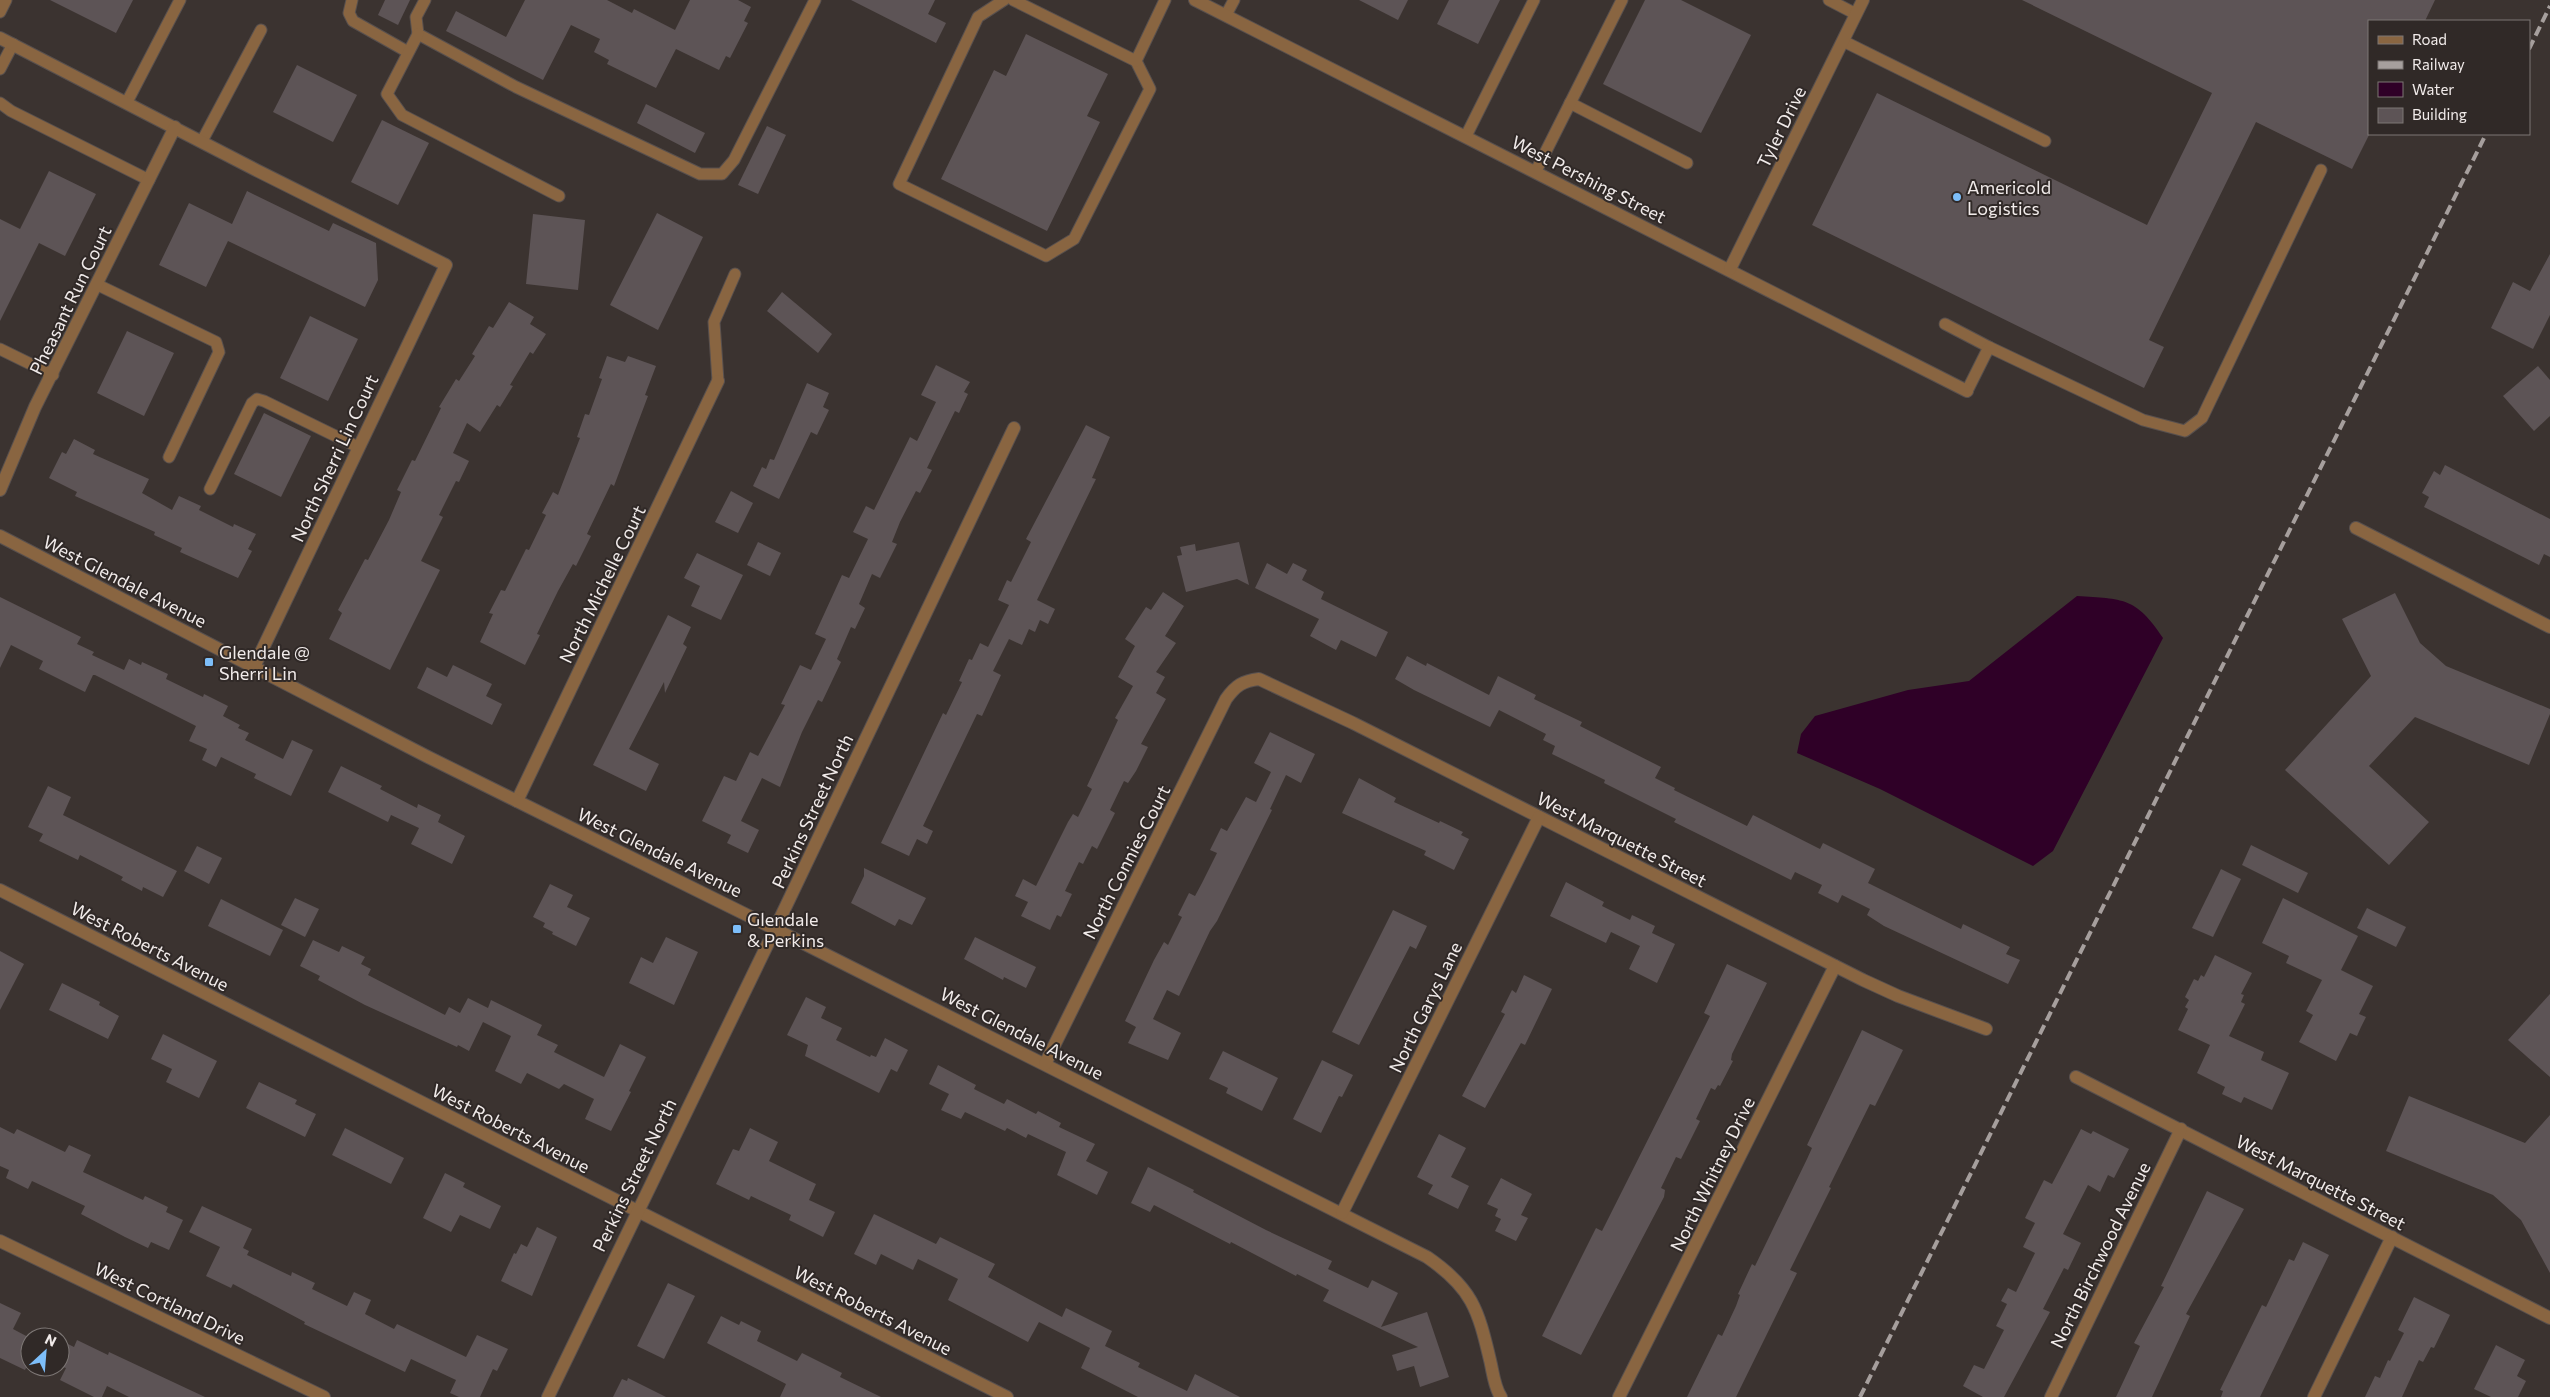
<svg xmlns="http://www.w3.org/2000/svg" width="2550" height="1397" viewBox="0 0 2550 1397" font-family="Commissioner,sans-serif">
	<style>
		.water { fill: #2f0027 }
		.building { fill: #5d5456 }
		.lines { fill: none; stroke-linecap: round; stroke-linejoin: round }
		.service-casing { stroke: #58504e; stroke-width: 13 }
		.minor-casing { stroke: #58504e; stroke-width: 14 }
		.tertiary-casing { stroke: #58504e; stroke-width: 14 }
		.service { stroke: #896541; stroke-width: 11 }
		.minor { stroke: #896541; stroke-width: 12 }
		.tertiary { stroke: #896541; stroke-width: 12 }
		.rail { stroke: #a69f9d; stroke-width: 4; stroke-dasharray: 10 5; stroke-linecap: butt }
		.poi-dot { fill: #7dbef9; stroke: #302927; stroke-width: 2 }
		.labels { text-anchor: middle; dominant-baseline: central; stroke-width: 4; stroke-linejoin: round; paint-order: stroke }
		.street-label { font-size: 18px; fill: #f1ebea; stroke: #302927 }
		.poi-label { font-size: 18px; fill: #f1ebea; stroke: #302927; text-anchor: start }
	</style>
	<rect width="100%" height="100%" fill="#3b3330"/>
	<path class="water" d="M2077,596C2123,599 2136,597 2163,638L2053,851L2033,866L1880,789L1797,753L1801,734L1815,716L1908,690L1969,681Z"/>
	<g class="building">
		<path d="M50,0H133L116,33Z"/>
		<path d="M385,0H410L398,25L378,15Z"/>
		<path d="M525,0H607L632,13L634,9L675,30L690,0H738L751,7L744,21L748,23L730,58L726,56L719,70L676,49L656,88L607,64L609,60L594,52L600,39L571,25L543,80L446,31L456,11L506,37Z"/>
		<path d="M851,0H935L928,14L946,23L936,43Z"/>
		<path d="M1359,0H1408L1398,20Z"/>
		<path d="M1449,0H1500L1478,44L1437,24Z"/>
		<path d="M1645,0H1681L1751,35L1701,133L1603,84Z"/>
		<path d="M2022,0H2435L2425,21H2369V135L2352,169L2256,122L2149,340L2164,347L2144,388L1812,225L1877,93L2147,225L2212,93Z"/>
		<path d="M1026,34L1108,74L1087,116L1100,122L1047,231L941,179L994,70L1006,76Z"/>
		<path d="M297,65L357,95L333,142L273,112Z"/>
		<path d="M646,104L705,133L695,153L637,123Z"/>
		<path d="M382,120L429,143L398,205L351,182Z"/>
		<path d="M767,126L786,135L758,194L738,185Z"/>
		<path d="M49,171L96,194L65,256L39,243L0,321V219L20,229Z"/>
		<path d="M247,191L329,231L333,223L376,243L378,280L365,307L228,241L206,287L159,265L189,203L232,224Z"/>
		<path d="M657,213L703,237L658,330L610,305Z"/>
		<path d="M533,214L585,220L578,290L526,284Z"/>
		<path d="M2550,254V315L2533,349L2491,328L2513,282L2530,291Z"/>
		<path d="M782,292L832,334L818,353L767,311Z"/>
		<path d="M509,302L534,317L530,324L546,334L533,354L530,352L510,385L513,386L500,407L497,405L480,432L467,423L453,453L469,461L459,482L456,481L439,515L443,517L421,561L440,570L390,670L329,639L342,613L338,610L365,559L368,560L389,520L401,492L397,490L412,460L415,461L441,408L439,407L456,379L459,381L475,356L472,354L489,326L493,328Z"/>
		<path d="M310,316L358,339L328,401L280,378Z"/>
		<path d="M127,331L174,353L144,416L97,393Z"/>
		<path d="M607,356L625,362L628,356L656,366L645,395L648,396L614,486L611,484L587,534L591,536L576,566L573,564L558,591L537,634L540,635L525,665L480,642L493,614L489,613L501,590L505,591L526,549L529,550L546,515L542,513L553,492L558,495L580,438L577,437L585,414L589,415L602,379L599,378Z"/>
		<path d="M936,365L970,382L964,392L968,394L959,413L955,411L927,468L932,470L920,493L916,491L900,522L892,542L897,544L880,578L872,574L859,604L865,608L855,629L851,627L837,659L841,662L822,702L818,700L802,732L780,787L762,778L741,821L759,830L748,853L727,843L731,835L702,821L724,776L736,781L750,752L758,756L785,705L781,704L800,665L811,670L826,639L815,634L842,575L849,578L868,539L853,532L866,506L874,510L910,437L917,441L936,402L921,395Z"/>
		<path d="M2538,366L2550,380V416L2534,431L2503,396Z"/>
		<path d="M807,383L829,393L823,407L829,410L817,435L811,432L779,499L753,486L762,467L766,469L770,459L774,460Z"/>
		<path d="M264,413L311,436L281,497L234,474Z"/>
		<path d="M1086,425L1110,437L1092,478L1096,479L1037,600L1055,609L1048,624L1040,620L1035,632L1029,629L1022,645L1009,639L993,671L1001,675L982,716L977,714L923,826L933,831L927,844L917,839L909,856L881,843L943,713L946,715L962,682L959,681L969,659L972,660L980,643L988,647L1009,605L998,600L1007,580L1011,582L1031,542L1026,539Z"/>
		<path d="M74,439L95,450L93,454L149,479L142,493L172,510L179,496L201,506L199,510L233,527L234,524L256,534L248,549L252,551L238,578L180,552L182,548L154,535L155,532L75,496L77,492L49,478L62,452L66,454Z"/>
		<path d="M2445,465L2550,519V557L2544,554L2539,565L2424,507L2429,497L2422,493L2434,471L2440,475Z"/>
		<path d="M731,491L753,503L738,533L715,522Z"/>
		<path d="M758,542L781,553L770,576L747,565Z"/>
		<path d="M1239,542L1249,585L1237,579L1186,592L1177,556L1182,555L1180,547L1195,544L1196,551Z"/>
		<path d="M697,553L743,575L721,620L691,606L700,586L684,578Z"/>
		<path d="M1267,563L1287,574L1293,563L1307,570L1302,580L1324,592L1321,599L1388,632L1376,657L1341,640L1336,650L1310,636L1319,619L1255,588Z"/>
		<path d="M1163,592L1184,606L1165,636L1176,643L1156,672L1165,677L1156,693L1166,699L1141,744L1148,747L1136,771L1128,783L1124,781L1110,810L1115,813L1097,849L1092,846L1083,864L1079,862L1065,891L1072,894L1061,917L1057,915L1050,930L1021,916L1028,902L1015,896L1023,879L1036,886L1068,822L1073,814L1078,817L1092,789L1087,786L1118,720L1115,718L1133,686L1118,677L1135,646L1125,639L1146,607L1151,610Z"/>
		<path d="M2395,593L2420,643L2446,666L2550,709V714L2529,765L2415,717L2369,766L2429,822L2389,865L2285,770L2371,676L2342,619Z"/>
		<path d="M0,597L81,637L77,644L94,652L92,655L124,670L129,659L141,665L142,662L168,674L166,679L203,697L204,694L228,706L223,716L240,725L238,728L249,733L245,740L283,759L292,740L313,750L291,796L254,778L256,774L221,757L216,767L202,760L207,749L189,741L196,726L95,675H93L85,692L39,669L43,661L11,645L0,668Z"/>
		<path d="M668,615L691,627L683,644L687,647L665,693L664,682L629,749L659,764L646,791L593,765Z"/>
		<path d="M1407,656L1426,666L1427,663L1489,695L1498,676L1536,695L1534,699L1582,722L1580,726L1661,767L1655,778L1675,788L1674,790L1747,826L1753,815L1820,849L1823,843L1875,869L1868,883L1961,929L1963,924L2010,947L2006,954L2020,960L2008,984L1884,926L1867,915L1870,909L1842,895L1838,903L1818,893L1822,885L1795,872L1791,880L1674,822L1676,819L1604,783L1605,780L1552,754L1555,746L1543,740L1546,734L1499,710L1490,727L1414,690L1395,679Z"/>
		<path d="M453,665L492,684L486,696L502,704L492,725L417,688L427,667L447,677Z"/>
		<path d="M1270,732L1315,754L1301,783L1286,775L1270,809L1272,810L1217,921L1210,931L1179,996L1167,990L1153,1019L1181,1033L1168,1060L1128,1043L1136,1027L1125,1021L1154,960L1164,942L1168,945L1182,917L1178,915L1189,893L1195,896L1202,883L1217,853L1210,850L1221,828L1227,831L1246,797L1256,802L1271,772L1254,763Z"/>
		<path d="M341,766L382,786L380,789L417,808L418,804L441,815L438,822L465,836L452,864L411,844L419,828L391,815L388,822L328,792Z"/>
		<path d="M1359,778L1396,798L1394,802L1439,823L1440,821L1463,832L1461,835L1469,839L1454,870L1424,855L1426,851L1342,813Z"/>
		<path d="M48,786L71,797L63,815L177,871L163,897L143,887L142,891L121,880L123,877L80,855L78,860L39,841L43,834L28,827Z"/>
		<path d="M2251,845L2308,873L2298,893L2242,865Z"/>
		<path d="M197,846L222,858L209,884L184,871Z"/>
		<path d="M864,868L926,898L912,925L899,919L895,926L851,903L864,876Z"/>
		<path d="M2221,869L2241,879L2213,937L2192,928Z"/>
		<path d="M1566,882L1604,902L1602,906L1630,920L1632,915L1655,926L1652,933L1675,944L1657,983L1629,969L1640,946L1611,932L1606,943L1550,916Z"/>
		<path d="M550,884L573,895L567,907L590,918L576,946L552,934L553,932L543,927L545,923L533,917Z"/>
		<path d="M295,898L319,909L305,937L281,925Z"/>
		<path d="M2283,898L2358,936L2341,970L2373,986L2359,1014L2366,1017L2361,1027L2357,1036L2350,1033L2336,1061L2299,1042L2313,1015L2306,1011L2322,980L2286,963L2289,956L2262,943Z"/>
		<path d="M221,899L283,930L270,956L208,926Z"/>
		<path d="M2367,908L2406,927L2396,947L2357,928Z"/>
		<path d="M1393,910L1427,926L1416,949L1410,946L1359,1045L1332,1032Z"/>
		<path d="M666,937L698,952L674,1005L629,983L641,957L653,963Z"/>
		<path d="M975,937L1036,967L1026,988L1004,977L1003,980L964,959Z"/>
		<path d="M313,940L339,952L342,946L365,957L361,964L371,969L368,975L445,1015L449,1007L460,1013L468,998L488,1008L491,1000L542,1025L537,1035L558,1045L554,1052L604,1077L620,1044L646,1057L629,1091L631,1092L611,1131L585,1119L594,1099L564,1084L559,1089L527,1073L521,1084L495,1071L511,1036L483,1022L469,1051L458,1045L457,1047L365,1005L318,980L320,976L300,966Z"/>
		<path d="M0,951L24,964L0,1010Z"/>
		<path d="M2215,955L2252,973L2241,994L2244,995L2241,1002L2245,1004L2229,1036L2264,1052L2261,1060L2289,1073L2272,1110L2244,1097L2241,1103L2222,1094L2225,1087L2197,1073L2210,1045L2178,1030L2188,1009L2185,1007L2189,1000L2185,997L2194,979L2198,981L2201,975L2204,977Z"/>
		<path d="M1727,964L1767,983L1732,1054L1731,1060L1733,1061L1720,1086L1718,1085L1715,1090L1711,1088L1696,1119L1700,1121L1681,1159L1676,1157L1661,1188L1665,1190L1664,1197L1581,1355L1542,1336L1596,1228L1602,1231L1710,1016L1704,1013Z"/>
		<path d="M1524,975L1552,989L1525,1045L1521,1043L1485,1108L1462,1096L1505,1014L1501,1012L1512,990L1516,993Z"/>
		<path d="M62,983L100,1002L99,1005L119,1016L108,1039L49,1010Z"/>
		<path d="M2550,994V1077L2508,1040Z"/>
		<path d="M806,997L826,1007L821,1018L842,1028L836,1040L870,1057L871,1055L876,1057L885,1038L908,1050L897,1072L891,1069L879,1093L805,1056L808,1045L787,1035Z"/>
		<path d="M1862,1030L1903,1050L1875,1106L1870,1104L1829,1187L1831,1188L1790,1270L1797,1273L1736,1397H1687L1718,1334L1722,1336L1736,1306L1740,1295L1738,1294L1752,1264L1755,1266L1807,1159L1812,1148L1807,1145Z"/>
		<path d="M163,1034L217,1061L199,1098L166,1082L172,1069L151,1059Z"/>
		<path d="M1223,1051L1278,1078L1262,1111L1226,1093L1228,1088L1209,1079Z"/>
		<path d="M1322,1060L1353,1075L1342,1097L1339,1096L1321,1133L1293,1119Z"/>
		<path d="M938,1065L976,1085L974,1089L1004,1104L1007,1099L1036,1114L1038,1111L1061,1123L1059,1127L1095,1144L1086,1161L1108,1172L1097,1195L1057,1175L1066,1152L1028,1134L1026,1138L1007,1128L1005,1131L965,1112L961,1119L941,1110L949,1094L929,1084Z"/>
		<path d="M259,1082L297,1100L295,1104L316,1114L305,1137L246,1108Z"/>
		<path d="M2409,1096L2525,1143L2550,1115V1273L2521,1220L2493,1195L2386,1151Z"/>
		<path d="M0,1127L14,1134L17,1129L65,1152L69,1145L91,1155L83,1172L143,1200L145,1196L168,1207L166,1212L183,1220L169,1250L151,1242L148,1248L125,1237L81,1214L85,1206L32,1181L28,1189L6,1178L9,1170L0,1166Z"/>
		<path d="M345,1128L404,1158L391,1184L332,1155Z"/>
		<path d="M750,1128L778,1142L769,1161L816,1184L809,1200L835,1212L823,1237L789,1220L791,1215L751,1196L749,1200L716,1184L733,1149L739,1151Z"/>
		<path d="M2081,1129L2091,1134L2093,1131L2129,1149L2114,1178L2108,1175L2100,1192L2088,1185L2063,1234L2081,1243L2068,1270L2064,1268L2043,1309L2050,1312L2004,1397H1983L1963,1386L1974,1365L1984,1369L2004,1330L1996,1326L2007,1304L2001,1301L2008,1288L2016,1292L2035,1253L2023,1247L2035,1223L2025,1218L2044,1180L2052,1184Z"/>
		<path d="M1439,1134L1466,1148L1451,1177L1469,1186L1458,1209L1428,1194L1433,1185L1417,1177Z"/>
		<path d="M1148,1167L1194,1190L1193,1192L1266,1230L1332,1261L1328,1269L1368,1288L1372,1280L1398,1293L1381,1327L1427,1312L1449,1377L1420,1387L1414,1366L1397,1371L1392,1355L1418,1347L1323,1301L1329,1290L1297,1274L1296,1276L1231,1242L1230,1244L1154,1205L1150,1212L1131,1203Z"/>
		<path d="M445,1173L465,1183L463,1187L501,1206L490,1229L460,1215L451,1232L423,1218Z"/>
		<path d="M1501,1178L1532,1194L1521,1215L1528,1218L1516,1241L1495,1231L1501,1219L1495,1216L1498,1209L1487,1204Z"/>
		<path d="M2207,1191L2244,1209L2186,1314L2190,1316L2152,1397H2116L2140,1346L2134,1343L2164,1287L2161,1286Z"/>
		<path d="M202,1206L252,1229L243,1248L249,1251L247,1255L291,1276L292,1272L315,1283L312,1289L347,1306L354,1292L371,1300L365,1314L394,1329L397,1324L466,1357L477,1335L508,1349L497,1371L493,1369L480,1397H459L450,1393L456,1380L411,1359L405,1372L304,1324L305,1322L233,1284L231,1288L206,1276L220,1247L189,1232Z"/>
		<path d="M874,1214L936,1244L940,1237L995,1264L988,1277L1062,1317L1066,1308L1112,1331L1105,1346L1140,1363L1138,1367L1187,1391L1195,1374L1240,1397H1138L1081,1368L1090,1348L1039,1322L1028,1342L948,1300L958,1279L918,1259L913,1270L881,1254L876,1265L854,1254Z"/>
		<path d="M537,1227L557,1237L532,1296L501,1281L514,1253L516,1254L521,1244L527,1247Z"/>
		<path d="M2303,1242L2329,1255L2260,1397H2221L2223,1391L2220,1390L2262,1305L2266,1307L2289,1259L2294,1261Z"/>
		<path d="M668,1283L695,1296L664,1359L637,1346Z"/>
		<path d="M2414,1297L2450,1315L2434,1348L2431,1347L2423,1362L2419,1360L2402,1397H2365L2375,1376L2380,1378L2388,1360L2390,1361L2404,1333L2398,1330Z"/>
		<path d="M0,1303L21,1313L13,1329L30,1338V1360L25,1370L0,1358Z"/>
		<path d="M721,1316L739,1325L741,1321L761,1331L757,1341L797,1361L802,1353L842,1373L840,1377L881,1397H780L786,1384L707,1343Z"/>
		<path d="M60,1340L74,1347L77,1340L108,1355L109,1352L205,1397H129L107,1386L102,1397H94L60,1380L66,1368L60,1366Z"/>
		<path d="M2496,1345L2525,1360L2517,1376L2526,1381L2518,1397H2491L2474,1389Z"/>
		<path d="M628,1378L666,1397H613L622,1379L627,1381Z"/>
	</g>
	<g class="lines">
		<defs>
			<g id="service">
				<path d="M352,0L349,13L353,21L408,52"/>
				<path d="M425,0L416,17L418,34L516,87L700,174H722L734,160L815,0"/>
				<path d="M1004,0L978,17L899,184L1046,256L1074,239L1150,89L1136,61"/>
				<path d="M1013,0L1136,61L1165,0"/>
				<path d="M1829,0L1856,14"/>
				<path d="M0,12L6,0"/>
				<path d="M1226,15L1234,0"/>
				<path d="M418,34L387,94L402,115L559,196"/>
				<path d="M1843,41L2045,141"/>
				<path d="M0,69L13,44"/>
				<path d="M127,102L180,0"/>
				<path d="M0,103L11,111L149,180"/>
				<path d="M1570,103L1687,163"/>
				<path d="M1466,136L1534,0"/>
				<path d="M202,141L261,30"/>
				<path d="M1536,171L1622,0"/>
				<path d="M98,285L216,342L219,352L169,457"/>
				<path d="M1945,324L1989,347"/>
				<path d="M0,349L53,375"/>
				<path d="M718,381L714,322L735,274"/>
				<path d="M1967,391L1989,347L2143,420L2185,431L2202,418L2321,170"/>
				<path d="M210,489L252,403L257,399L264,401L358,447"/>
			</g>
			<g id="minor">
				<path d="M1195,0L1967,391"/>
				<path d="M0,38L256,170L446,265L254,667"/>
				<path d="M1730,269L1863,0"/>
				<path d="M1014,428L775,929L1427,1257C1472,1288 1478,1309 1490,1360C1493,1372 1494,1387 1501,1397"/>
				<path d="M0,490L35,407L175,127"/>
				<path d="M2356,528L2550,627"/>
				<path d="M517,801L718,381"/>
				<path d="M0,890L1007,1397"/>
				<path d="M1045,1064L1226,699C1236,685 1243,681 1259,679L1353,723L1863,980L1898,996L1986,1029"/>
				<path d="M2076,1077L2550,1318"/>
				<path d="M1342,1213L1539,817"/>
				<path d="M0,1241L324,1397"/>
				<path d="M1619,1397L1835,966"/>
				<path d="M2051,1397L2181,1129"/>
				<path d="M2314,1397L2392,1237"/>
			</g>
			<path id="tertiary" d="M0,536L428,757L775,929L548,1397"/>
		</defs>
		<use href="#service" class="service-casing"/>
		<use href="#minor" class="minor-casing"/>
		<use href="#tertiary" class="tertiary-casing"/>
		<use href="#service" class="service"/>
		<use href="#minor" class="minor"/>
		<use href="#tertiary" class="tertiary"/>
		<g class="rail">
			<path d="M2529,49L2550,6"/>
			<path d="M1860,1397L2486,134"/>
		</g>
	</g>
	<g class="poi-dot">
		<circle cx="1957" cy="197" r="5"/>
		<rect x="204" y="657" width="10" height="10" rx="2.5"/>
		<rect x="732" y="924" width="10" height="10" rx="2.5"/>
	</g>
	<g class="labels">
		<g class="street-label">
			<text transform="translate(1781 127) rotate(-64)">Tyler Drive</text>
			<text transform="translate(1589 179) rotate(27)">West Pershing Street</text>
			<text transform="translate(70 300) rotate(-64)">Pheasant Run Court</text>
			<text transform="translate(334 458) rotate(-65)">North Sherri Lin Court</text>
			<text transform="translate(125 581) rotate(27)">West Glendale Avenue</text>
			<text transform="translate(602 584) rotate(-64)">North Michelle Court</text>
			<text transform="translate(812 811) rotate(-65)">Perkins Street North</text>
			<text transform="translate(1622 839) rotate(27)">West Marquette Street</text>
			<text transform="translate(660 852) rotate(26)">West Glendale Avenue</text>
			<text transform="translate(1126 862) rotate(-63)">North Connies Court</text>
			<text transform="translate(150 946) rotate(27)">West Roberts Avenue</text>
			<text transform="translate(1425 1007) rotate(-64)">North Garys Lane</text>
			<text transform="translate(1022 1033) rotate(27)">West Glendale Avenue</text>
			<text transform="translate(511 1128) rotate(27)">West Roberts Avenue</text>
			<text transform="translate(1712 1174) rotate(-64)">North Whitney Drive</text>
			<text transform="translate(634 1175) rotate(-64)">Perkins Street North</text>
			<text transform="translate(2321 1182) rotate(27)">West Marquette Street</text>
			<text transform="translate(2100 1255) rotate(-64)">North Birchwood Avenue</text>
			<text transform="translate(170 1303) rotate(26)">West Cortland Drive</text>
			<text transform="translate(873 1310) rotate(27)">West Roberts Avenue</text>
		</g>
		<g class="poi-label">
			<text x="1967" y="187">Americold<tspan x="1967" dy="21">Logistics</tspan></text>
			<text x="219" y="652">Glendale @<tspan x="219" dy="21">Sherri Lin</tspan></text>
			<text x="747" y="919">Glendale<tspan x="747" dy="21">&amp; Perkins</tspan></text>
		</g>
	</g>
	<rect x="2368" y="20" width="162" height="115" fill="#302927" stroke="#7d7775"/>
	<rect x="2378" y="36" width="25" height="8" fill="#896541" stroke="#7d7775"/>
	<text x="2412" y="45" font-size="15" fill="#f1ebea">Road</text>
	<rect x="2378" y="61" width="25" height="8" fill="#a69f9d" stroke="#7d7775"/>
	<text x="2412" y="70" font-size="15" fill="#f1ebea">Railway</text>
	<rect x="2378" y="82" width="25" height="15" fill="#2f0027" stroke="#7d7775"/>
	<text x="2412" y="95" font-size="15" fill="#f1ebea">Water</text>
	<rect x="2378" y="108" width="25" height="15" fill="#5d5456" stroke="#7d7775"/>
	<text x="2412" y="120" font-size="15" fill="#f1ebea">Building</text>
	<g transform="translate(45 1352) rotate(26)"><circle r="24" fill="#302927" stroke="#7d7775"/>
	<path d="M0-4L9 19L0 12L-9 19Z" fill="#7dbef9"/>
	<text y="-8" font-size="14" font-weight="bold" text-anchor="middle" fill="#f1ebea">N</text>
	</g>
</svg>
